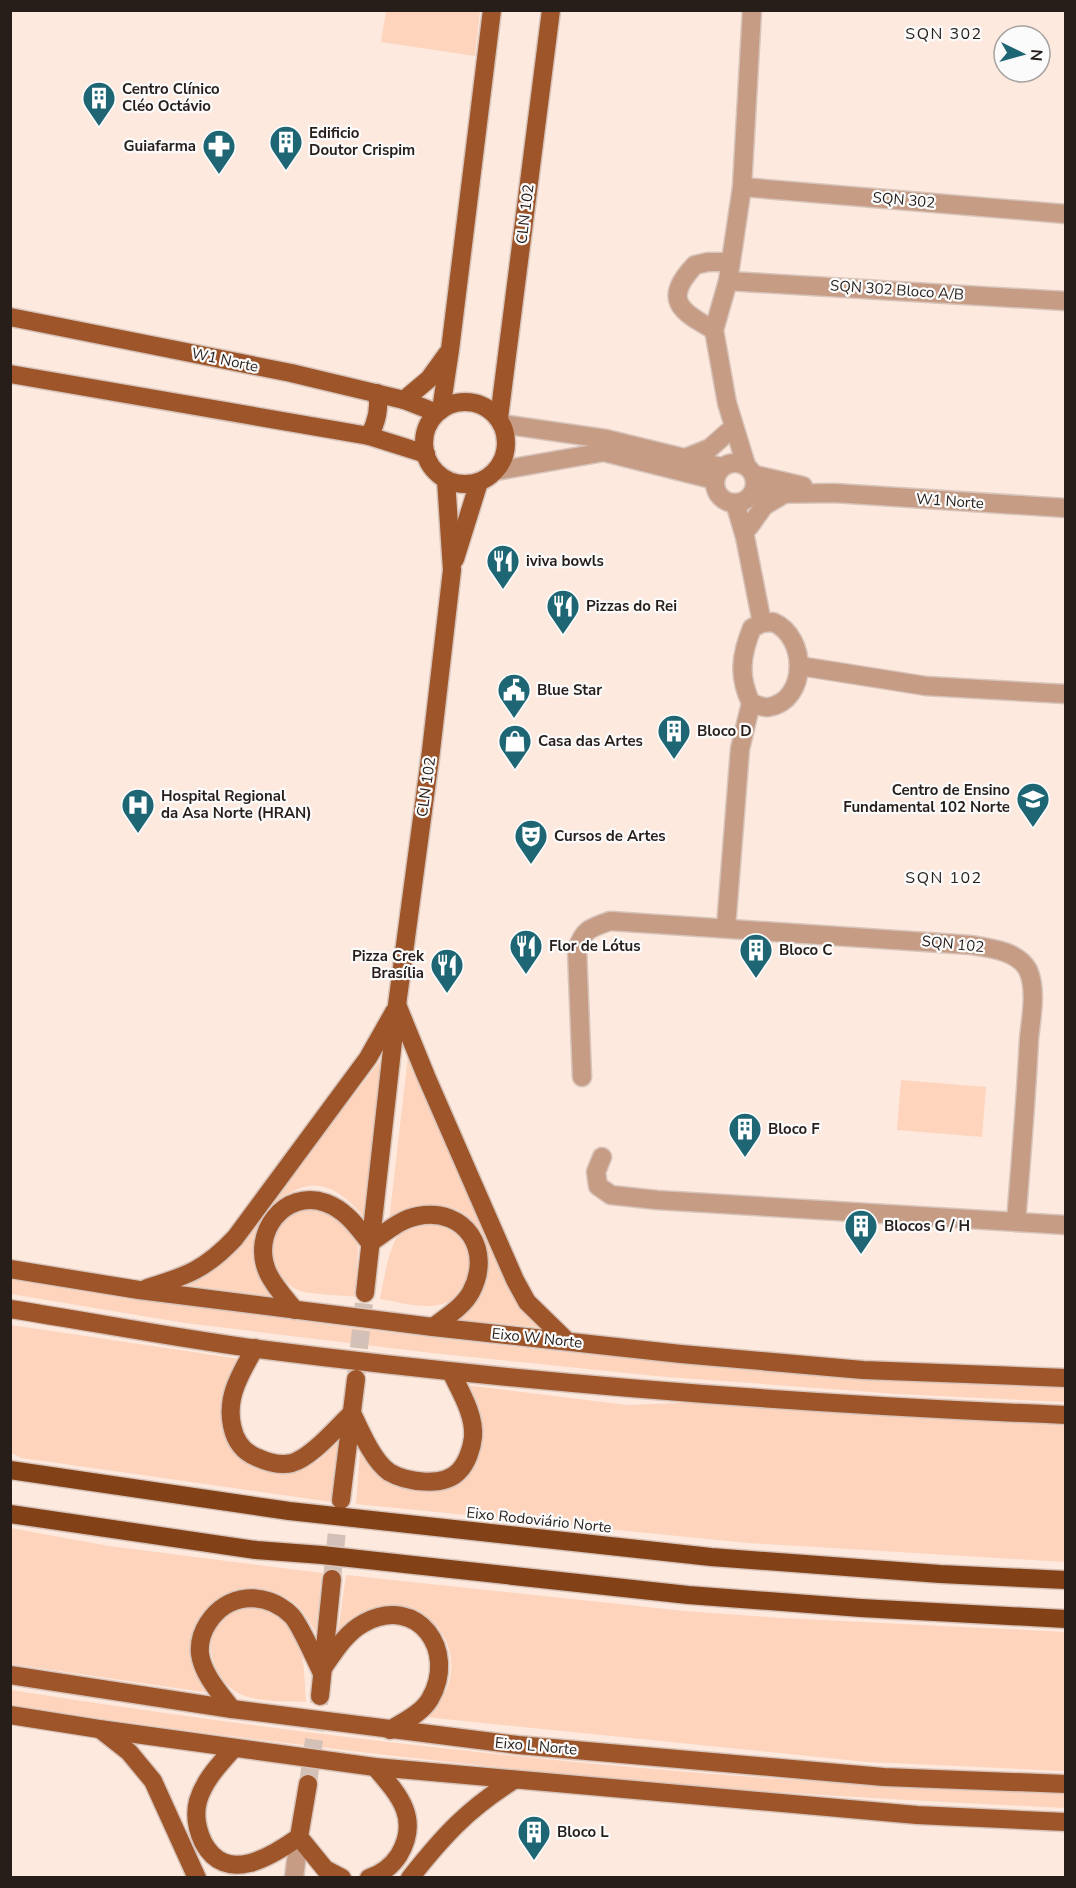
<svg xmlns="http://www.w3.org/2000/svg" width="1076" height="1888" viewBox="0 0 1076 1888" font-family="'Nunito Sans',sans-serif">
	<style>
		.green { fill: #fed4bd }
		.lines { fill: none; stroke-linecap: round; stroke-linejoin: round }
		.major-tunnel { stroke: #d3c0b7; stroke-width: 18; stroke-dasharray: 18 9; stroke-linecap: butt }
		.minor-casing { stroke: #d7c4bb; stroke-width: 21 }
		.major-casing { stroke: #d7c4bb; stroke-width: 21 }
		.highway-casing { stroke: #d7c4bb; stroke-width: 21 }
		.minor { stroke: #c69c85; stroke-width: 18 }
		.major { stroke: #9d5529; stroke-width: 18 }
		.highway { stroke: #834117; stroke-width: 18 }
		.labels { text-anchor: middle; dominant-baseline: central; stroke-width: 4.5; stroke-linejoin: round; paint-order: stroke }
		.poi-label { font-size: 15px; font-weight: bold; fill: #271e19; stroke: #fbfbfb; text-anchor: start }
		.street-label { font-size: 15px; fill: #271e19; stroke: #fbfbfb }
		.neighbourhood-label { font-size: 16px; letter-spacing: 1.5px; fill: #271e19; stroke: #fbfbfb }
	</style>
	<rect width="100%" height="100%" fill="#fee9de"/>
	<g class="green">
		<path d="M386,11H480L475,56L381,42Z"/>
		<path d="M386,1053L366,1220C343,1190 313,1170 280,1201C274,1207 268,1216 263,1223L282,1298L186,1285L201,1278L228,1259Z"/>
		<path d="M408,1056L508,1285L517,1302L546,1328L452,1319C460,1313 471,1307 477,1299C485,1288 488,1272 487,1259C483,1203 430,1191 389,1221Z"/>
		<path d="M901,1080L986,1087L982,1137L897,1130Z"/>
		<path d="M293,1208L330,1209L356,1232L358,1245L356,1297C339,1295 321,1295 304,1292C278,1286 266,1254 276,1230C279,1222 287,1215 293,1208Z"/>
		<path d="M443,1221L467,1239L472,1275C468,1282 462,1293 455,1298C434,1313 404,1303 380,1299C384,1281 389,1239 405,1228C412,1223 434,1222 443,1221Z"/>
		<path d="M10,1278C360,1335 712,1374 1065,1388V1402L898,1394L655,1376L432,1353L185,1323L11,1294Z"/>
		<path d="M11,1325L247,1360L234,1377L235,1444L298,1469L318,1461L342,1430L332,1502L22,1458L11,1453Z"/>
		<path d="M465,1385L627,1405L703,1402L1065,1416V1562L748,1543L356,1504L361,1441L378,1470L454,1479C479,1439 495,1429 465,1385Z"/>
		<path d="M11,1528L109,1546L322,1573L316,1632C309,1621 303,1610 293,1602C274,1588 242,1581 222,1597C214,1604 208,1614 202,1623L210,1693L11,1664Z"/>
		<path d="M346,1575L685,1611L781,1618L1065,1632V1771L867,1762L425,1717C488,1664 427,1580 363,1613C353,1618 345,1630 337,1639Z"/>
		<path d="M258,1605C266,1609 277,1613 283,1618C306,1637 304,1675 306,1702C286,1701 263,1702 245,1696C215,1685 202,1648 218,1621C221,1616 227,1612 231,1607Z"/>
		<path d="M11,1690C360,1745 712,1782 1065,1794V1808C920,1801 775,1794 629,1780C422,1761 216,1736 11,1706Z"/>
	</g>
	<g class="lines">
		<g class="major-tunnel">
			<path d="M356,1375L365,1293"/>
			<path d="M332,1579L340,1502"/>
			<path d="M308,1784L320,1696"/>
		</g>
		<defs>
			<g id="minor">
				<path d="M742,187L1066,214"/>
				<path d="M728,281L1066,301"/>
				<path d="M714,330C680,311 662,300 695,265L708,262H730"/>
				<path d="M502,424L606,439L721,467"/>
				<path d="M685,458L710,448L728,432"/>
				<circle cx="735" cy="483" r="20"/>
				<path d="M746,465L727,403L714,330L728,281L742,187L752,10"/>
				<path d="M496,471L604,452L715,480"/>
				<path d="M755,475L803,486"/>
				<path d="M753,494L834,493L1066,508"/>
				<path d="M735,503L745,537L762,623"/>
				<path d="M749,527L764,506L784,494"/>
				<path d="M773,622C808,637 808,700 769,707C764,708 757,705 751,703C738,676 741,655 752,628L762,623Z"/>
				<path d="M800,666L926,686L1066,694"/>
				<path d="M726,927L740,749L751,703"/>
				<path d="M582,1077L577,949C584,929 590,928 610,921L971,945C990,948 1018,951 1028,970C1037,990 1031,1018 1029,1039C1026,1100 1021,1161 1016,1222"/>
				<path d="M602,1157L596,1172L598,1186L611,1195L657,1200L1066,1225"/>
				<path d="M294,1878L299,1837"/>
			</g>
			<g id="major">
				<path d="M10,317L291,373L404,400L437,413"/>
				<path d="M10,374L369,436L426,454"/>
				<path d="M404,400L429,379L447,354"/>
				<circle cx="465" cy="443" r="41"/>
				<path d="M441,410L450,350L492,10"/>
				<path d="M499,418L551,10"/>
				<path d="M369,436C377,422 380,408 377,393"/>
				<path d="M455,559L479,482"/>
				<path d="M398,1007L426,1076L515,1280L527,1302L567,1341"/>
				<path d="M370,1243C385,1233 400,1219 418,1216C466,1207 493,1251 471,1292C463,1307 446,1317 433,1327"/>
				<path d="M10,1269L139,1290L433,1327L681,1354L863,1370L1066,1378"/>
				<path d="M147,1288C187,1276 206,1269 235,1238L368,1058L394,1012"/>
				<path d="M365,1293L397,1005L431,751L452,570L446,480"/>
				<path d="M10,1309C93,1322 175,1338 258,1349C526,1383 796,1404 1066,1415"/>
				<path d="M295,1310C285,1298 274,1286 268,1273C250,1234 284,1188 326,1203C346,1210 358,1228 370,1243"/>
				<path d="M255,1348C248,1360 241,1372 236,1385C226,1410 229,1446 256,1457C267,1462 281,1466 292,1463C312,1457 336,1428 352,1413"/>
				<path d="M352,1413C360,1430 373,1461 389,1472C406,1482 444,1488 459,1471C467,1463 472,1448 473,1437C475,1415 460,1391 451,1372"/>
				<path d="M341,1500L356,1379"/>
				<path d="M321,1671C333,1654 345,1633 364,1623C418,1594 458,1651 430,1699C422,1713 403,1722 390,1730"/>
				<path d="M10,1675L232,1709L518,1745L884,1777L1066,1784"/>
				<path d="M320,1696L332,1579"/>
				<path d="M232,1709C220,1693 203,1675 200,1654C199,1643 202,1632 208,1623C227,1593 265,1590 291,1615C299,1622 315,1659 321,1671"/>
				<path d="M10,1715L99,1729L375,1767L917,1815L1066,1822"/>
				<path d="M101,1730L129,1752L153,1781L197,1878"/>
				<path d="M234,1748C220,1764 204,1780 198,1801C194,1816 197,1829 203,1842C226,1886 272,1856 299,1837"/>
				<path d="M308,1784L299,1837L325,1869L342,1878"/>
				<path d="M369,1878C381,1874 392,1866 399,1855C421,1818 398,1794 375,1767"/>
				<path d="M410,1878C444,1835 468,1809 514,1780"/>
			</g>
			<g id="highway">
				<path d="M10,1470L289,1511L711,1557L940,1574L1066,1580"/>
				<path d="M10,1514L256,1550L322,1555L688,1595L861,1608L1066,1619"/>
			</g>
		</defs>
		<use href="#minor" class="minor-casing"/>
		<use href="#major" class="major-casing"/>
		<use href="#highway" class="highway-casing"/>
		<use href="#minor" class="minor"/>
		<use href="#major" class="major"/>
		<use href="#highway" class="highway"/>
	</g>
	<defs>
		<symbol id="building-pin" viewBox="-11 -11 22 30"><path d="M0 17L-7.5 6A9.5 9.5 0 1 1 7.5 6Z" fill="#1e6674" stroke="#fbfbfb"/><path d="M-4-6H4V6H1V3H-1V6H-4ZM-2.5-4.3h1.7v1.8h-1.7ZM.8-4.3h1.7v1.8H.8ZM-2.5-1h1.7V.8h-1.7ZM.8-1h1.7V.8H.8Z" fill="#fff"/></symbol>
		<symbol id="pharmacy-pin" viewBox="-11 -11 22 30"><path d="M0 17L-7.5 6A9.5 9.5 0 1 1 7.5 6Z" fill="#1e6674" stroke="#fbfbfb"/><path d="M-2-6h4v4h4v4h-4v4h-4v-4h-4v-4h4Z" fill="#fff"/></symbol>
		<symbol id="restaurant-pin" viewBox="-11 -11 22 30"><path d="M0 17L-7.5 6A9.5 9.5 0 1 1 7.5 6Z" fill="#1e6674" stroke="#fbfbfb"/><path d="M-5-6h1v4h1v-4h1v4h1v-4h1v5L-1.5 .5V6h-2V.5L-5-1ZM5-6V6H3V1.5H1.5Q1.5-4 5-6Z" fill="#fff"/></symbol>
		<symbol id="civic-pin" viewBox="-11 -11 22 30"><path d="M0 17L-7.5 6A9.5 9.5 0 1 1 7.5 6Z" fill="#1e6674" stroke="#fbfbfb"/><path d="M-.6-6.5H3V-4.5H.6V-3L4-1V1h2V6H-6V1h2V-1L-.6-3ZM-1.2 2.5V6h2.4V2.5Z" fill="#fff"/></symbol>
		<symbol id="shop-pin" viewBox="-11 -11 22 30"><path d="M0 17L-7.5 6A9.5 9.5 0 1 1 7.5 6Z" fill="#1e6674" stroke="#fbfbfb"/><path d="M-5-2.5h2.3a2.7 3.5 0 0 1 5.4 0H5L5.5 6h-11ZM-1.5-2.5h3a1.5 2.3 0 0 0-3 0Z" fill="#fff"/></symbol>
		<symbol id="school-pin" viewBox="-11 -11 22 30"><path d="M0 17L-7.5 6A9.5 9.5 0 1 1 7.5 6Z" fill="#1e6674" stroke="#fbfbfb"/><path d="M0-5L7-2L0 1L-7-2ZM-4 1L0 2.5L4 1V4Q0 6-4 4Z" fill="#fff"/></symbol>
		<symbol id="hospital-pin" viewBox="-11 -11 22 30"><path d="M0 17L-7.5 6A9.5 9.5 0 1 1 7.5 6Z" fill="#1e6674" stroke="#fbfbfb"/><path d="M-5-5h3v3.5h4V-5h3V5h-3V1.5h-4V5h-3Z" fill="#fff"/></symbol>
		<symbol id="theatre-pin" viewBox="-11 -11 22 30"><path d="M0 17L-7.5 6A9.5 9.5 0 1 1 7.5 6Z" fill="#1e6674" stroke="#fbfbfb"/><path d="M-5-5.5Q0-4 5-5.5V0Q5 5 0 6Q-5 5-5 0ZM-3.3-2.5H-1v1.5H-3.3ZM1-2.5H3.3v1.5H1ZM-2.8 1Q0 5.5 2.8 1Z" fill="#fff"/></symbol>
	</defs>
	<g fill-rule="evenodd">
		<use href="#building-pin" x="80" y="79" width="38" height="52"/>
		<use href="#building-pin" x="267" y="123" width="38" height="52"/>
		<use href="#pharmacy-pin" x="200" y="127" width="38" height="52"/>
		<use href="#restaurant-pin" x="484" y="542" width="38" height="52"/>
		<use href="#restaurant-pin" x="544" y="587" width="38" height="52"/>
		<use href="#civic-pin" x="495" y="671" width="38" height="52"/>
		<use href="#building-pin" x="655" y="712" width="38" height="52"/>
		<use href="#shop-pin" x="496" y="722" width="38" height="52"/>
		<use href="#school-pin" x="1014" y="780" width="38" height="52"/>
		<use href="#hospital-pin" x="119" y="786" width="38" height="52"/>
		<use href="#theatre-pin" x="512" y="817" width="38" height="52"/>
		<use href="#restaurant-pin" x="507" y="927" width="38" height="52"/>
		<use href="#building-pin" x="737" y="931" width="38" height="52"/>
		<use href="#restaurant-pin" x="428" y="946" width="38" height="52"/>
		<use href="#building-pin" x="726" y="1110" width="38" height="52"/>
		<use href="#building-pin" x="842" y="1207" width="38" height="52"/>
		<use href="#building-pin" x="515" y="1813" width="38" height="52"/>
	</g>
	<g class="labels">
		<g class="poi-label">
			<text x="122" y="89">Centro Clínico<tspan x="122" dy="17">Cléo Octávio</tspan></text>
			<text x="309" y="133">Edificio<tspan x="309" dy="17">Doutor Crispim</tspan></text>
			<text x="196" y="146" text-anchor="end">Guiafarma</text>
			<text x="526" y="561">iviva bowls</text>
			<text x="586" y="606">Pizzas do Rei</text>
			<text x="537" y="690">Blue Star</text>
			<text x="697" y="731">Bloco D</text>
			<text x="538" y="741">Casa das Artes</text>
			<text x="1010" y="790" text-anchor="end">Centro de Ensino<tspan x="1010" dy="17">Fundamental 102 Norte</tspan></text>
			<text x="161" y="796">Hospital Regional<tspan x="161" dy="17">da Asa Norte (HRAN)</tspan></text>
			<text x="554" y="836">Cursos de Artes</text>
			<text x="549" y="946">Flor de Lótus</text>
			<text x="779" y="950">Bloco C</text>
			<text x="424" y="956" text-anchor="end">Pizza Crek<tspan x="424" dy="17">Brasília</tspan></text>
			<text x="768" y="1129">Bloco F</text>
			<text x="884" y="1226">Blocos G / H</text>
			<text x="557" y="1832">Bloco L</text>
		</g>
		<g class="street-label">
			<text transform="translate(904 200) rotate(5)">SQN 302</text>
			<text transform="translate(525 214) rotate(-83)">CLN 102</text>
			<text transform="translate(897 290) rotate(4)">SQN 302 Bloco A/B</text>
			<text transform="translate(225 360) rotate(12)">W1 Norte</text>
			<text transform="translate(950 501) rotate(4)">W1 Norte</text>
			<text transform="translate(426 787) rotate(-82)">CLN 102</text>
			<text transform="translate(953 944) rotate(6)">SQN 102</text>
			<text transform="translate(537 1338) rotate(6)">Eixo W Norte</text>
			<text transform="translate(539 1520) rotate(6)">Eixo Rodoviário Norte</text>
			<text transform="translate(536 1746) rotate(5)">Eixo L Norte</text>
		</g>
		<g class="neighbourhood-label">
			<text x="944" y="34">SQN 302</text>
			<text x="944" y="878">SQN 102</text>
		</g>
	</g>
	<rect width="1076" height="1888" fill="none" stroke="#271e19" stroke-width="24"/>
	<g transform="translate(1022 54) rotate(95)"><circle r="28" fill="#fbfbfb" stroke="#a6a3a1" stroke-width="1.5"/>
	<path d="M0-4.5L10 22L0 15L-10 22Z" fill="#1e6674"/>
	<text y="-9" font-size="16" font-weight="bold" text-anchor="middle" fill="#271e19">N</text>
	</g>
</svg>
